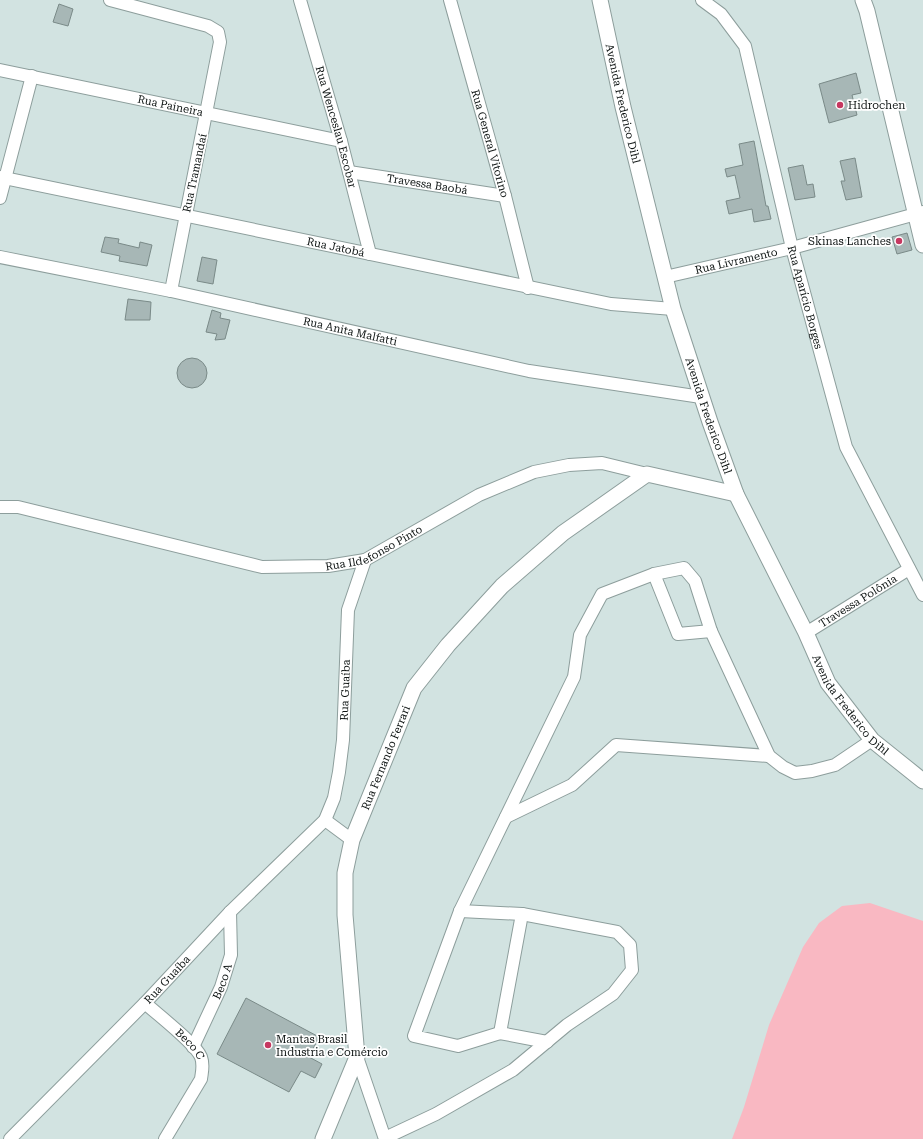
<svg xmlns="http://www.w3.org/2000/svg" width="923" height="1139" viewBox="0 0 923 1139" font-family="'Roboto Serif',serif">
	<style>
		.green { fill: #f9b8c2 }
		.building { fill: #a7b7b6; stroke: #7a8a88 }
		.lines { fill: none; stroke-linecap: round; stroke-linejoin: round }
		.minor-casing { stroke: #8d9e9c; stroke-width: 14 }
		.major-casing { stroke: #8d9e9c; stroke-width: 17 }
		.minor { stroke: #fff; stroke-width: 12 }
		.major { stroke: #fff; stroke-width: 15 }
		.poi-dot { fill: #c63760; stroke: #fff; stroke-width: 1.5 }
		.labels { text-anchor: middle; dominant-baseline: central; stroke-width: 3.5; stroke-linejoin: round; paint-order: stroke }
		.street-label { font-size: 11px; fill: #0f1514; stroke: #fff }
		.poi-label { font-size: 11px; fill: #0f1514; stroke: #fff; text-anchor: start }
	</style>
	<rect width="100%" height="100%" fill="#d2e3e1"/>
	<path class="green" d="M870,903L923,921V1139H732L744,1107L769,1025L803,947L819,923L842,906Z"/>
	<g class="building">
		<path d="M59,4L73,9L68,26L53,22Z"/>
		<path d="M856,73L861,93L852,95L857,115L829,123L819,84Z"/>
		<path d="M754,141L766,206H768L771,219L754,222L752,209L729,214L726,201L740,198L735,175L727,177L725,169L743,165L739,144Z"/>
		<path d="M855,158L862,197L846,200L841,181H845L840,161Z"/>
		<path d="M803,165L807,185L813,184L815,197L795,200L788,168Z"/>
		<path d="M907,233L912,250L897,254L892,237Z"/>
		<path d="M105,237L119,239L118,243L139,248L140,242L152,245L147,266L119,261L120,256L101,252Z"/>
		<path d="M202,257L217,260L213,284L197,281Z"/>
		<path d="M128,299L151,302L150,320H125Z"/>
		<path d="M212,310L221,313L220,318L230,320L225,339L215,340L217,334L206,332Z"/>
		<circle cx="192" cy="373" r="15"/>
		<path d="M246,998L319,1037L309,1057L322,1064L315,1078L301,1071L289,1092L217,1054Z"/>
	</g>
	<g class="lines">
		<defs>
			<g id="minor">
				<path d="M110,0L208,26L218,32L220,42L171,291"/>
				<path id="s1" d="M300,0L341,141L370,254"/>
				<path id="s2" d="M450,0L505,196L528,288"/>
				<path id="s3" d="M702,0L721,14L745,46L792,248L846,447L923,595"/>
				<path id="s4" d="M0,70L341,141"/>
				<path id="s5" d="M349,172L505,196"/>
				<path id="s6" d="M0,177L611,304L673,309"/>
				<path d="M0,198L32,76"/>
				<path id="s7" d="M0,257L171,291L529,371L701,397"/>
				<path id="s8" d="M665,277L792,248L923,212"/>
				<path id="s9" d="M0,507H18L262,567L328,566L365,560L479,495L534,472L569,465L602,463L647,474"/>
				<path d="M654,574L678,634L711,631"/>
				<path id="s10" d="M806,633L909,569"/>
				<path d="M506,817L572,785L616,745L769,756"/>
				<path d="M325,820L352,840"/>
				<path d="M522,914L500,1033L547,1042"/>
				<path id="s11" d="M145,1003C158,1015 195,1043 201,1057C204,1065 202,1071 201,1079L165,1139"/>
				<path d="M500,1033L458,1046L414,1036L460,911L574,677L580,635L602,594L654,574L684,568L695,581L711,631L769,756L783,767L795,773L812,771L835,765L872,740"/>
				<path id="s12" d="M193,1047L221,987L231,955L230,912"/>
				<path d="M357,1057L385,1139"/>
				<path d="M385,1138L436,1114L513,1070L567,1025L613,994L632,970L630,945L617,932L522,914L460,911"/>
				<path id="s13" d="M10,1139L145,1003L230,912L325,820L334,798L339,772L343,740L348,610L365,560"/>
			</g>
			<g id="major">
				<path id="s14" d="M600,0L623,107L673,309L710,422L736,494L806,633L828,683L872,740L923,781"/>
				<path d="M863,0L867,11L923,245"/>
				<path id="s15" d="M323,1139L357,1057L345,915V873L352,840L414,688L448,645L502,586L563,533L647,474L736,494"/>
			</g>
		</defs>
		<use href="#minor" class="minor-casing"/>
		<use href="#major" class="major-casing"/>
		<use href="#minor" class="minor"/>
		<use href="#major" class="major"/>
	</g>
	<g class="poi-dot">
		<circle cx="840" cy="105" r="4"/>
		<circle cx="899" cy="241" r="4"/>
		<circle cx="268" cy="1045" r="4"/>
	</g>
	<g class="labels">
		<g class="street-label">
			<text stroke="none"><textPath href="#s14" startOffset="106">Avenida Frederico Dihl</textPath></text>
			<text stroke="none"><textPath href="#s4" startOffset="174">Rua Paineira</textPath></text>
			<text stroke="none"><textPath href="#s1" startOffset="132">Rua Wenceslau Escobar</textPath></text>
			<text stroke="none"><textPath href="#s2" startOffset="149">Rua General Vitorino</textPath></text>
			<text transform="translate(195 173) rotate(-78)">Rua Tramandaí</text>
			<text stroke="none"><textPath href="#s5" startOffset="79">Travessa Baobá</textPath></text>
			<text stroke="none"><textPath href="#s6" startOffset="343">Rua Jatobá</textPath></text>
			<text stroke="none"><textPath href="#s8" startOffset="73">Rua Livramento</textPath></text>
			<text stroke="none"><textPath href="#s3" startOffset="322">Rua Aparício Borges</textPath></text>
			<text stroke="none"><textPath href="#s7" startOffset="358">Rua Anita Malfatti</textPath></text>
			<text stroke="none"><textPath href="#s14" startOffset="430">Avenida Frederico Dihl</textPath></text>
			<text stroke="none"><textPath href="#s9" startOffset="385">Rua Ildefonso Pinto</textPath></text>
			<text stroke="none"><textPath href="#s10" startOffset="61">Travessa Polônia</textPath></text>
			<text stroke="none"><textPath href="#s13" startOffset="581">Rua Guaíba</textPath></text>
			<text stroke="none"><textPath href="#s14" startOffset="754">Avenida Frederico Dihl</textPath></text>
			<text stroke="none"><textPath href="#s15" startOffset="396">Rua Fernando Ferrari</textPath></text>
			<text stroke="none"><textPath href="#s13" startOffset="224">Rua Guaíba</textPath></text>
			<text stroke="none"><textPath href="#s12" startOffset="72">Beco A</textPath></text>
			<text stroke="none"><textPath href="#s11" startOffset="61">Beco C</textPath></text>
		</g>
		<g class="poi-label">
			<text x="848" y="105">Hidrochen</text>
			<text x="891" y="241" text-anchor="end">Skinas Lanches</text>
			<text x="276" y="1039">Mantas Brasil<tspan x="276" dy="13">Industria e Comércio</tspan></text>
		</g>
	</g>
</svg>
